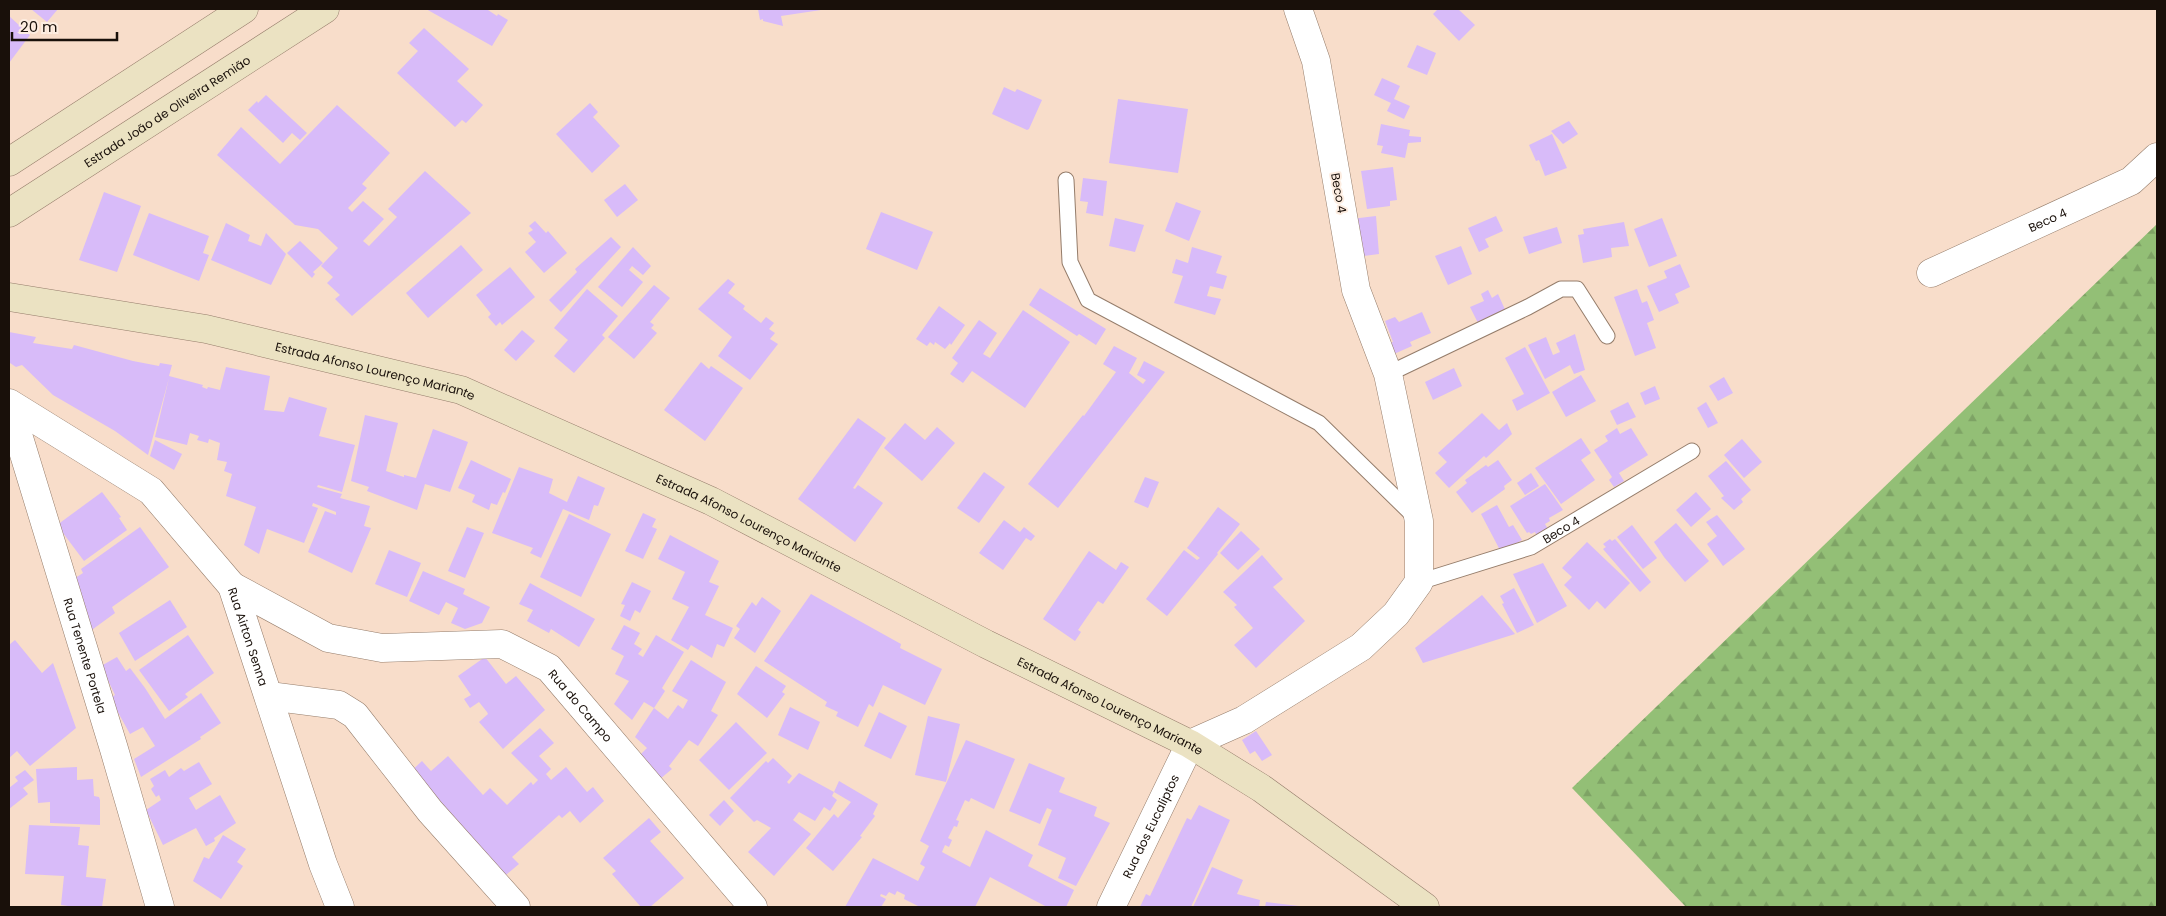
<svg xmlns="http://www.w3.org/2000/svg" width="2166" height="916" viewBox="0 0 2166 916" font-family="Poppins,sans-serif">
	<style>
		.forest { fill: url(#forest-firs) }
		.building { fill: #d8bbf9 }
		.lines { fill: none; stroke-linecap: round; stroke-linejoin: round }
		.service-casing { stroke: #957d6b; stroke-width: 17 }
		.minor-casing { stroke: #957d6b; stroke-width: 29 }
		.secondary-casing { stroke: #957d6b; stroke-width: 29 }
		.service { stroke: #fff; stroke-width: 15 }
		.minor { stroke: #fff; stroke-width: 28 }
		.secondary { stroke: #ebe2c2; stroke-width: 28 }
		.labels { text-anchor: middle; dominant-baseline: central; stroke-width: 4; stroke-linejoin: round; paint-order: stroke }
		.street-label { font-size: 12px; fill: #19100a; stroke: #fdede1 }
	</style>
	<defs>
		<pattern id="forest-firs" width="22" height="20" patternUnits="userSpaceOnUse" patternTransform="scale(1.25)"><rect width="22" height="20" fill="#93bf76"/><path d="M5 1l3.5 6h-7zM16 11l3.5 6h-7z" fill="#7ea365"/></pattern>
	</defs>
	<rect width="100%" height="100%" fill="#f8ddca"/>
	<path class="forest" d="M2157,224V907H1686L1572,788Z"/>
	<g class="building">
		<path d="M31,9H58L47,22Z"/>
		<path d="M426,9H489L488,10L497,16L498,14L508,20L492,46Z"/>
		<path d="M758,9H821V10L781,16L783,26L763,21V19L760,20Z"/>
		<path d="M1438,9H1458L1475,25L1459,41L1433,14Z"/>
		<path d="M9,16L30,35L9,63Z"/>
		<path d="M424,28L469,69L457,81L483,105L466,123L462,120L455,127L397,73L418,51L409,43Z"/>
		<path d="M1417,45L1436,53L1427,75L1407,67Z"/>
		<path d="M1382,78L1400,86L1394,99L1410,106L1404,119L1387,111L1391,103L1374,95Z"/>
		<path d="M1004,87L1015,92L1017,89L1042,100L1029,129L1027,130L992,114Z"/>
		<path d="M266,95L307,133L300,140L292,133L283,143L248,110L257,101L258,103Z"/>
		<path d="M1118,99L1188,109L1178,173L1109,163Z"/>
		<path d="M590,103L598,112L593,117L620,146L592,173L556,134Z"/>
		<path d="M337,105L390,153L362,184L367,188L348,208L352,212L363,201L384,219L363,241L369,246L397,217L388,209L425,171L471,213L352,316L335,299L340,295L327,283L333,277L321,266L338,248L318,229L295,225L217,155L241,127L280,164Z"/>
		<path d="M1569,121L1578,134L1563,144L1551,131Z"/>
		<path d="M1381,124L1410,130L1409,136L1421,137V142L1408,143L1405,158L1381,153L1383,146L1377,145Z"/>
		<path d="M1552,134L1567,168L1545,176L1539,160L1536,161L1529,145Z"/>
		<path d="M1393,167L1397,200L1390,201V206L1367,209L1361,171Z"/>
		<path d="M1083,178L1107,181L1103,216L1086,213L1088,202L1080,201Z"/>
		<path d="M625,184L638,200L617,217L604,200Z"/>
		<path d="M104,192L141,206L117,272L79,260Z"/>
		<path d="M1176,202L1201,211L1189,241L1165,231Z"/>
		<path d="M881,212L933,232L917,270L866,249Z"/>
		<path d="M149,213L209,236L203,253L209,255L199,281L133,255Z"/>
		<path d="M1376,216L1379,254L1356,257L1351,219Z"/>
		<path d="M1496,216L1503,231L1485,239L1489,247L1479,252L1468,228Z"/>
		<path d="M1115,218L1144,225L1135,252L1109,246Z"/>
		<path d="M1662,218L1677,256L1649,267L1634,229Z"/>
		<path d="M535,221L546,233L548,231L567,253L544,273L525,252L536,242L528,233L533,230L529,226Z"/>
		<path d="M1624,222L1629,246L1611,248L1612,257L1583,263L1578,235L1584,234L1583,229Z"/>
		<path d="M226,223L250,235L248,241L261,246L266,233L286,254L271,285L211,260Z"/>
		<path d="M1557,227L1562,243L1529,254L1523,237Z"/>
		<path d="M611,237L621,247L561,312L549,300L577,272L575,269Z"/>
		<path d="M300,241L323,263L313,272L315,274L312,278L287,253Z"/>
		<path d="M461,245L483,270L428,318L406,293Z"/>
		<path d="M1461,246L1472,274L1448,285L1435,256Z"/>
		<path d="M633,247L651,266L643,275L632,266L629,270L643,282L622,307L598,287Z"/>
		<path d="M1192,247L1222,256L1216,273L1227,276L1223,289L1210,286L1207,296L1221,299L1215,315L1174,303L1183,276L1172,273L1176,259L1188,263Z"/>
		<path d="M1680,264L1690,287L1675,294L1679,303L1659,312L1647,286L1667,278L1664,271Z"/>
		<path d="M510,267L535,297L502,325L500,322L496,326L488,317L491,314L476,295Z"/>
		<path d="M728,279L735,284L728,293L745,306L743,309L761,323L766,317L774,323L769,329L775,333L770,339L778,344L750,380L718,356L732,337L698,309Z"/>
		<path d="M654,285L670,298L650,322L654,325L651,328L657,333L634,359L608,337Z"/>
		<path d="M1040,288L1106,329L1096,345L1079,334L1077,336L1029,305Z"/>
		<path d="M587,289L618,316L602,335L605,338L574,373L554,356L568,340L554,328Z"/>
		<path d="M1637,289L1642,303L1647,301L1654,320L1647,323L1656,348L1635,356L1614,297Z"/>
		<path d="M1488,290L1492,298L1498,294L1507,314L1480,327L1470,307L1484,301L1481,294Z"/>
		<path d="M939,306L965,325L951,345L950,343L945,349L935,342L934,345L930,342L927,346L916,339Z"/>
		<path d="M1023,310L1070,342L1025,408L972,371L963,383L950,374L958,363L952,358L979,320L997,333L983,354L990,358Z"/>
		<path d="M1422,312L1431,333L1410,342L1412,346L1394,354L1390,343L1393,342L1385,321L1395,317L1399,322Z"/>
		<path d="M522,330L535,341L516,361L504,350Z"/>
		<path d="M9,332L36,337L33,343L72,349L74,345L133,361L159,366L160,363L172,365L169,376L203,385L202,387L207,389L208,387L220,390L226,367L270,376L264,410L284,412L289,397L327,408L319,436L355,445L342,492L318,485L317,487L342,494L340,498L370,506L364,526L371,528L352,573L308,552L325,511L336,515V512L313,503L312,506L318,508L304,543L267,529L259,554L244,545L256,507L226,496L232,474L224,471L227,462L217,460L220,443L209,439L208,443L197,440L199,436L190,433L187,445L155,437L169,378L148,455L115,431L53,395L22,365L16,367L10,363Z"/>
		<path d="M1575,334L1585,370L1574,374L1570,365L1545,379L1528,345L1546,337L1553,355L1560,352L1556,343Z"/>
		<path d="M1114,346L1137,358L1129,373L1143,384L1146,380L1137,375L1144,361L1165,372L1058,508L1028,484L1083,415L1084,416L1116,372L1103,364Z"/>
		<path d="M1525,347L1550,393L1517,411L1512,400L1524,394L1505,358Z"/>
		<path d="M701,362L709,369L711,366L743,388L705,441L664,410Z"/>
		<path d="M1454,368L1462,386L1433,400L1425,382Z"/>
		<path d="M1581,375L1596,401L1566,417L1552,392Z"/>
		<path d="M1724,377L1733,393L1718,401L1709,386Z"/>
		<path d="M1655,386L1660,399L1645,405L1640,393Z"/>
		<path d="M1628,402L1636,417L1617,425L1610,411Z"/>
		<path d="M1706,402L1718,423L1708,428L1697,408Z"/>
		<path d="M1482,413L1499,430L1507,423L1512,434L1486,458L1484,456L1449,488L1435,473L1447,462L1438,453Z"/>
		<path d="M365,415L398,423L386,471L404,477V475L416,478L433,429L468,442L450,492L425,484L417,510L367,491L369,487L351,481Z"/>
		<path d="M858,418L886,438L853,488L855,489L858,485L883,503L855,542L798,499Z"/>
		<path d="M905,423L925,440L937,427L955,443L922,481L884,448Z"/>
		<path d="M1617,428L1620,434L1631,428L1648,455L1619,473L1624,481L1614,487L1609,480L1612,477L1594,450L1608,441L1605,436Z"/>
		<path d="M1581,438L1591,453L1581,460L1595,480L1561,504L1535,468Z"/>
		<path d="M1742,439L1762,462L1744,478L1724,455Z"/>
		<path d="M155,440L182,454L174,470L150,456Z"/>
		<path d="M471,460L511,479L505,493L503,492L497,505L491,503L489,510L472,502L475,495L458,488Z"/>
		<path d="M1498,460L1512,480L1504,486L1505,489L1472,513L1456,492L1467,483L1465,480L1486,465L1488,467Z"/>
		<path d="M1726,461L1751,490L1741,499L1743,502L1734,510L1721,498L1724,496L1708,476Z"/>
		<path d="M519,467L553,479L549,493L567,502L578,476L605,488L598,506L594,505L589,520L563,509L541,558L530,553L533,548L492,533Z"/>
		<path d="M984,472L1005,487L979,523L957,508Z"/>
		<path d="M1531,473L1539,486L1525,495L1517,483Z"/>
		<path d="M1145,477L1159,482L1148,508L1134,502Z"/>
		<path d="M1545,484L1563,510L1549,518L1550,521L1545,524L1549,531L1538,538L1535,532L1531,534L1529,532L1527,533L1510,506Z"/>
		<path d="M102,492L121,517L119,518L127,530L84,561L57,525Z"/>
		<path d="M1696,492L1711,509L1691,527L1676,510Z"/>
		<path d="M1497,505L1509,527L1513,525L1522,540L1501,552L1481,514Z"/>
		<path d="M1218,507L1240,524L1217,553L1218,554L1167,616L1146,599L1184,550L1197,560L1200,558L1187,548Z"/>
		<path d="M643,513L656,519L652,527L657,529L643,559L625,551Z"/>
		<path d="M569,514L611,534L581,597L540,577Z"/>
		<path d="M1717,515L1745,549L1723,566L1707,544L1717,536L1706,522Z"/>
		<path d="M1004,520L1020,532L1024,527L1035,536L1031,541L1026,538L1003,570L979,553Z"/>
		<path d="M1676,523L1709,561L1685,582L1664,557L1654,542Z"/>
		<path d="M1632,525L1657,558L1643,569L1617,537Z"/>
		<path d="M140,527L169,567L112,607L115,613L89,632L69,582L83,573L81,569Z"/>
		<path d="M467,527L484,533L465,578L448,571Z"/>
		<path d="M1241,531L1260,549L1238,570L1220,553Z"/>
		<path d="M670,535L719,561L709,582L719,586L705,615L733,628L724,647L717,644L712,658L691,645L688,650L671,640L689,607L672,599L685,572L658,559Z"/>
		<path d="M1610,539L1612,541L1615,539L1651,582L1640,592L1603,549L1606,547L1603,544Z"/>
		<path d="M1587,542L1630,583L1605,609L1597,601L1589,610L1564,585L1572,577L1562,568Z"/>
		<path d="M389,550L421,563L407,597L375,584Z"/>
		<path d="M1089,551L1116,570L1121,562L1129,567L1103,604L1098,601L1078,630L1081,632L1075,641L1043,619Z"/>
		<path d="M1262,555L1283,579L1273,587L1305,621L1256,668L1234,645L1253,628L1234,607L1237,605L1223,592Z"/>
		<path d="M1543,563L1567,606L1537,623L1513,574Z"/>
		<path d="M423,571L465,589L463,594L490,607L482,623L465,629L451,623L458,608L446,602L439,615L409,601Z"/>
		<path d="M632,582L651,591L640,613L635,610L630,621L620,616L625,605L621,604Z"/>
		<path d="M530,583L595,619L579,647L551,629L549,633L527,621L533,610L519,604Z"/>
		<path d="M1514,588L1534,625L1517,633L1502,604L1504,603L1500,596Z"/>
		<path d="M811,594L901,644L900,648L942,669L925,705L883,685L873,707L869,704L858,727L836,716L838,712L825,706L827,702L764,661Z"/>
		<path d="M1482,595L1515,634L1423,663L1415,648Z"/>
		<path d="M762,597L781,611L755,653L734,638L740,629L736,626L752,602L756,606Z"/>
		<path d="M170,600L187,627L135,661L119,633Z"/>
		<path d="M624,625L640,633L634,644L642,649L638,654L643,657L656,635L684,652L662,688L665,691L654,708L644,702L632,720L614,704L629,681L615,674L624,656L611,649Z"/>
		<path d="M188,635L214,673L185,694L188,697L169,711L139,670Z"/>
		<path d="M15,640L42,673L53,663L76,728L30,766L17,751L9,758V645Z"/>
		<path d="M117,657L126,671L130,668L145,688L165,719L201,693L221,723L200,737L201,739L141,777L134,759L155,746L143,727L130,734L110,698L115,695L101,666Z"/>
		<path d="M485,657L506,684L516,676L545,710L503,749L479,722L488,714L487,712L479,702L470,708L464,699L471,695L458,676Z"/>
		<path d="M691,660L726,682L711,711L718,715L698,746L689,740L669,766L672,769L660,779L639,756L647,748L635,737L654,708L668,719L678,705L683,709L688,700L672,691Z"/>
		<path d="M756,666L786,686L782,692L785,694L767,718L737,694Z"/>
		<path d="M790,707L820,722L808,750L778,735Z"/>
		<path d="M879,712L907,726L891,759L864,746Z"/>
		<path d="M928,716L960,724L946,782L915,775Z"/>
		<path d="M736,722L767,753L729,790L699,760Z"/>
		<path d="M540,728L554,743L539,756L551,769L546,774L551,780L566,767L587,792L593,787L604,801L580,823L570,811L562,818L559,815L512,857L519,864L501,879L406,776L422,761L431,771L448,756L483,795L490,788L507,805L531,782L533,785L538,780L511,753Z"/>
		<path d="M1256,731L1272,755L1262,761L1255,751L1250,754L1242,740Z"/>
		<path d="M966,740L1015,759L994,809L971,798L969,802L965,800L956,820L959,821L957,827L954,826L948,838L952,840L949,847L945,845L942,852L970,867L986,830L1033,855L1028,866L1074,890L1066,907H1047L990,877L975,907H920L904,899L905,895L897,891L895,895L889,892L886,896L881,894L880,896L886,899L881,907H845L873,858L918,881L925,867L920,864L929,846L920,841Z"/>
		<path d="M773,758L792,776L787,782L789,784L799,773L834,792L832,796L837,800L830,811L824,807L815,821L799,812L793,820L811,834L774,876L748,852L771,828L757,820L754,822L730,798L766,761L768,763Z"/>
		<path d="M199,762L212,784L189,798L196,810L220,795L236,823L214,838L215,841L206,846L196,828L163,845L146,810L161,800L159,795L156,797L151,789L154,786L150,779L165,770L169,777L181,768L184,771Z"/>
		<path d="M1029,763L1065,778L1059,792L1097,807L1094,816L1110,823L1076,886L1058,878L1066,858L1038,845L1052,810L1047,808L1040,824L1009,811Z"/>
		<path d="M77,767V780L93,779L94,796L99,797L100,800V825L50,823V802L38,803L36,769Z"/>
		<path d="M25,770L34,780L23,788L28,794L9,809V788L18,781L15,777Z"/>
		<path d="M839,781L878,804L873,814L875,816L860,836L862,837L833,871L806,848L834,814L838,818L851,802L834,792Z"/>
		<path d="M724,800L734,811L720,826L709,815Z"/>
		<path d="M1199,805L1230,820L1191,907H1140L1146,894L1150,896L1187,818L1191,820Z"/>
		<path d="M649,818L661,832L650,841L684,878L650,907H641L612,874L616,871L603,858Z"/>
		<path d="M29,825L80,827L78,845L89,846L86,877L106,879L102,907H75L61,905L64,876L25,874Z"/>
		<path d="M223,835L246,849L237,862L243,866L221,899L193,881L204,857L209,859Z"/>
		<path d="M1212,867L1243,880L1237,894L1260,900L1259,907H1193Z"/>
		<path d="M1266,902L1299,906V907H1265Z"/>
	</g>
	<g class="lines">
		<defs>
			<g id="service">
				<path d="M1066,180L1070,262L1088,300L1319,423L1416,518"/>
				<path d="M1388,374L1528,307L1561,289H1577L1607,336"/>
				<path id="s1" d="M1419,582L1531,547L1692,451"/>
			</g>
			<g id="minor">
				<path id="s2" d="M1931,273L2131,181L2157,157"/>
				<path id="s3" d="M9,403L151,491L232,586L323,864L340,907"/>
				<path id="s4" d="M9,405L114,749L160,907"/>
				<path id="s5" d="M232,586L328,638L382,648L502,644L549,668L753,907"/>
				<path d="M269,696L339,705L355,715L430,811L516,907"/>
				<path id="s6" d="M1111,907L1190,744L1244,720L1361,647L1396,614L1419,582V521L1388,374L1356,290L1316,61L1298,9"/>
			</g>
			<g id="secondary">
				<path d="M9,162L244,9"/>
				<path id="s7" d="M9,213L325,9"/>
				<path id="s8" d="M9,297L206,329L461,390L711,501L986,644L1190,744L1261,788L1425,907"/>
			</g>
		</defs>
		<use href="#service" class="service-casing"/>
		<use href="#minor" class="minor-casing"/>
		<use href="#secondary" class="secondary-casing"/>
		<use href="#service" class="service"/>
		<use href="#minor" class="minor"/>
		<use href="#secondary" class="secondary"/>
	</g>
	<g class="labels">
		<g class="street-label">
			<text stroke="none"><textPath href="#s7" startOffset="188">Estrada João de Oliveira Remião</textPath></text>
			<text transform="translate(1339 193) rotate(80)">Beco 4</text>
			<text stroke="none"><textPath href="#s2" startOffset="128">Beco 4</textPath></text>
			<text stroke="none"><textPath href="#s8" startOffset="374">Estrada Afonso Lourenço Mariante</textPath></text>
			<text stroke="none"><textPath href="#s8" startOffset="779">Estrada Afonso Lourenço Mariante</textPath></text>
			<text stroke="none"><textPath href="#s1" startOffset="152">Beco 4</textPath></text>
			<text stroke="none"><textPath href="#s3" startOffset="345">Rua Airton Senna</textPath></text>
			<text stroke="none"><textPath href="#s4" startOffset="262">Rua Tenente Portela</textPath></text>
			<text stroke="none"><textPath href="#s5" startOffset="386">Rua do Campo</textPath></text>
			<text stroke="none"><textPath href="#s8" startOffset="1184">Estrada Afonso Lourenço Mariante</textPath></text>
			<text stroke="none"><textPath href="#s6" startOffset="90">Rua dos Eucaliptos</textPath></text>
		</g>
	</g>
	<rect width="2166" height="916" fill="none" stroke="#19100a" stroke-width="20"/>
	<path d="M12 32v8h105v-8" fill="none" stroke="#19100a" stroke-width="2.5"/>
	<text x="20" y="32" font-size="15" fill="#19100a" stroke="#fdede1" stroke-width="4" paint-order="stroke">20 m</text>
</svg>
